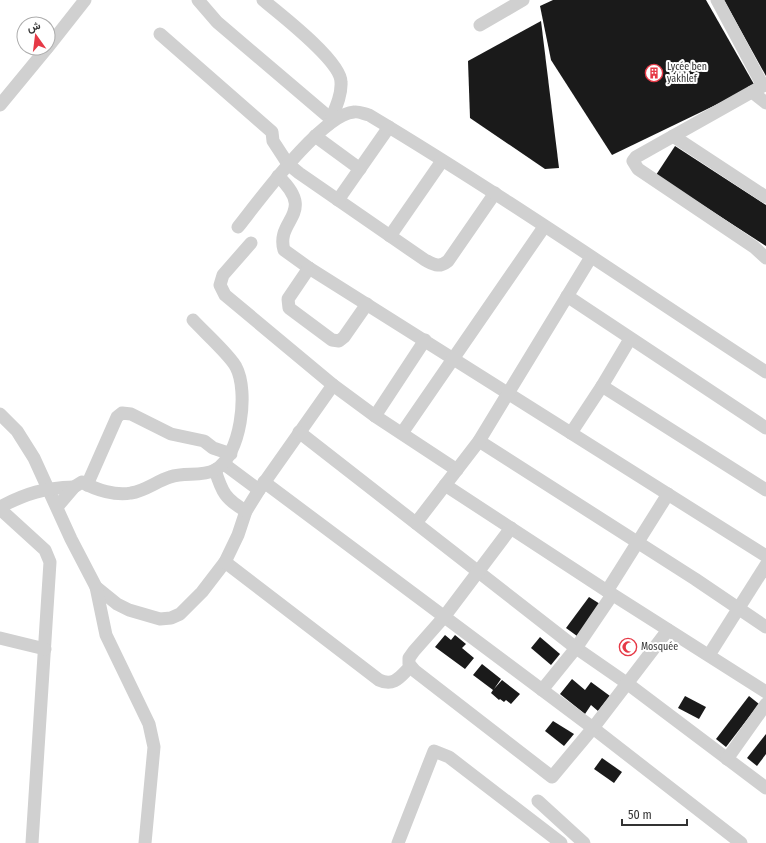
<svg xmlns="http://www.w3.org/2000/svg" width="766" height="843" viewBox="0 0 766 843" font-family="'Fira Sans Condensed',Vazirmatn,sans-serif">
	<style>
		.building { fill: #1a1a1a }
		.lines { fill: none; stroke-linecap: round; stroke-linejoin: round }
		.minor { stroke: #d0d0d0; stroke-width: 13 }
		.labels { text-anchor: middle; dominant-baseline: central; stroke-width: 4; stroke-linejoin: round; paint-order: stroke }
		.poi-label { font-size: 10px; fill: #333; stroke: #fff; text-anchor: start }
	</style>
	<rect width="100%" height="100%" fill="#fff"/>
	<g class="building">
		<path d="M553,0H706L755,86L612,155L551,60L540,6Z"/>
		<path d="M724,0H766V76Z"/>
		<path d="M541,21L559,168L545,169L470,118L468,61Z"/>
		<path d="M675,146L766,205V246L656,175Z"/>
		<path d="M589,597L600,604L577,636L566,628Z"/>
		<path d="M445,635L451,640L455,635L466,644L462,648L474,658L465,669L435,647Z"/>
		<path d="M540,637L560,654L551,665L531,648Z"/>
		<path d="M482,664L501,679L494,689L502,680L520,694L511,704L506,700L504,702L500,699L499,700L491,693L493,690L473,675Z"/>
		<path d="M572,679L585,690L591,682L610,696L598,711L591,705L585,714L560,694Z"/>
		<path d="M685,696L706,707L699,719L678,708Z"/>
		<path d="M749,696L759,704L726,747L716,739Z"/>
		<path d="M553,721L574,734L564,746L545,731Z"/>
		<path d="M766,734V754L757,766L747,758Z"/>
		<path d="M602,758L622,772L614,783L594,769Z"/>
	</g>
	<g class="lines">
		<g class="minor">
			<path d="M198,0L217,22L331,119"/>
			<path d="M263,0C280,14 341,61 341,82C342,96 334,111 329,124"/>
			<path d="M717,0L763,86"/>
			<path d="M480,25L523,0"/>
			<path d="M160,34L272,132L273,141L288,164L299,173L425,260C435,265 439,268 448,261L495,193"/>
			<path d="M48,47L85,0"/>
			<path d="M766,84L636,157L633,161L638,169L754,247L766,258"/>
			<path d="M752,92L766,103"/>
			<path d="M0,105L47,48"/>
			<path d="M315,136L360,169"/>
			<path d="M673,136L766,197"/>
			<path d="M278,176C318,214 275,219 284,250L309,268L766,556"/>
			<path d="M338,200L389,127"/>
			<path d="M238,227C258,202 322,114 354,112C358,111 364,114 369,115C504,196 634,286 766,372"/>
			<path d="M390,236L442,161"/>
			<path d="M251,243L223,275L220,285L225,295L333,385L375,416L457,470"/>
			<path d="M309,268L288,299L289,308L332,340L339,341L344,337L367,304"/>
			<path d="M567,296L766,428"/>
			<path d="M602,386L766,490"/>
			<path d="M0,414L17,431L34,458L71,539L96,587L117,604L129,610L160,619L171,618L180,614L202,592L225,562L238,535L246,511L259,490L333,385"/>
			<path d="M375,416L425,340"/>
			<path d="M299,432L576,648L628,684L766,788"/>
			<path d="M402,433L544,227"/>
			<path d="M571,433L602,386L630,339"/>
			<path d="M479,441L695,579L766,627"/>
			<path d="M224,464L259,490"/>
			<path d="M215,470C222,492 225,499 246,511"/>
			<path d="M264,482L593,728L741,843"/>
			<path d="M87,485L117,417L122,413L131,414L171,434L204,441L213,448L231,454"/>
			<path d="M445,485L607,591L766,692"/>
			<path d="M0,507C27,493 44,488 74,487"/>
			<path d="M57,507L74,487L82,482C96,490 116,496 131,493C145,491 157,481 170,477C185,472 201,477 215,470C241,456 249,391 236,367C231,356 203,331 193,320"/>
			<path d="M0,509L45,550L50,562L32,843"/>
			<path d="M416,523L479,441L591,257"/>
			<path d="M511,528L444,617L414,651L409,658V664L415,671L552,777L593,728L668,630"/>
			<path d="M225,562L379,680C394,687 400,677 410,667"/>
			<path d="M96,587L106,635L149,724L154,747L145,843"/>
			<path d="M607,591L668,494"/>
			<path d="M0,638L45,649"/>
			<path d="M709,655L766,565"/>
			<path d="M542,690L576,648L612,595"/>
			<path d="M727,759L766,704"/>
			<path d="M538,801L584,843"/>
			<path d="M398,843L434,751L449,757L561,843"/>
		</g>
	</g>
	<defs>
		<symbol id="building-ring" viewBox="-11 -11 22 22"><circle r="9.5" fill="#fff" stroke="#e63946" stroke-width="1.5"/><path d="M-4-6H4V6H1V3H-1V6H-4ZM-2.5-4.3h1.7v1.8h-1.7ZM.8-4.3h1.7v1.8H.8ZM-2.5-1h1.7V.8h-1.7ZM.8-1h1.7V.8H.8Z" fill="#e63946"/></symbol>
		<symbol id="mosque-ring" viewBox="-11 -11 22 22"><circle r="9.5" fill="#fff" stroke="#e63946" stroke-width="1.5"/><path d="M3.5-4.9A6 6 0 1 0 3.5 4.9A5 5 0 1 1 3.5-4.9Z" fill="#e63946"/></symbol>
	</defs>
	<g fill-rule="evenodd">
		<use href="#building-ring" x="644" y="63" width="20" height="20"/>
		<use href="#mosque-ring" x="618" y="637" width="20" height="20"/>
	</g>
	<g class="labels">
		<g class="poi-label">
			<text x="667" y="67">Lycée ben<tspan x="667" dy="12">yakhlef</tspan></text>
			<text x="641" y="647">Mosquée</text>
		</g>
	</g>
	<g transform="translate(36 36) rotate(346)"><circle r="19" fill="#ffffff" stroke="#adadad"/>
	<path d="M0-3L7 15L0 10L-7 15Z" fill="#e63946"/>
	<text y="-6" font-size="11" font-weight="bold" text-anchor="middle" fill="#333333">ش</text>
	</g>
	<path d="M622 819v6h65v-6" fill="none" stroke="#333333" stroke-width="2"/>
	<text x="628" y="819" font-size="12" fill="#333333" stroke="#ffffff" stroke-width="3" paint-order="stroke">50 m</text>
</svg>
